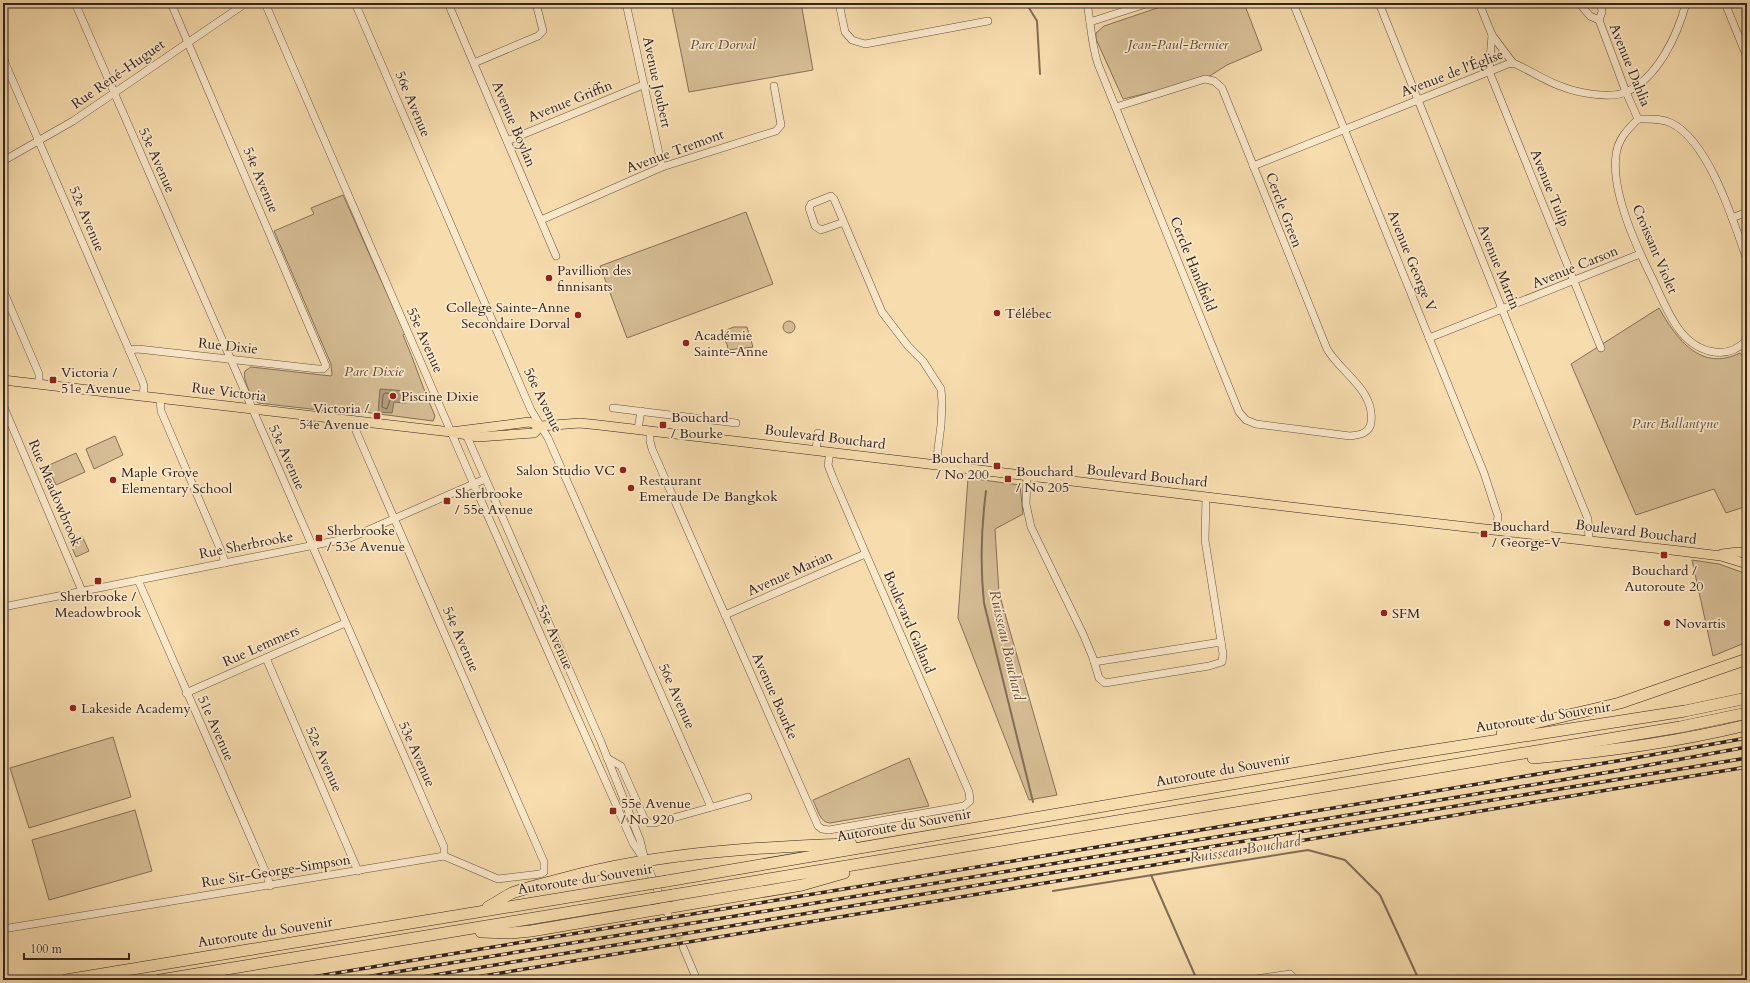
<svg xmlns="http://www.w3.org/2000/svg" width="1750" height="983" viewBox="0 0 1750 983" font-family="Cardo,serif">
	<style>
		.green { fill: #d6bd95; stroke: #84705a }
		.water { fill: #b49d7d; stroke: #806d57 }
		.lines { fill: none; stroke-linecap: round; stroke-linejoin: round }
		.shore { stroke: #74604e; stroke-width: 1 }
		.stream { stroke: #806d57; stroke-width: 2 }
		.minor-tunnel { stroke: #d0b791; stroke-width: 7; stroke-dasharray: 7 3.5; stroke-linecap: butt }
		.minor-casing { stroke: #645242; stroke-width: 8 }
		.major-casing { stroke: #33241f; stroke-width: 10 }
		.highway-casing { stroke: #33241f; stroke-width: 12 }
		.minor { stroke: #fae8ca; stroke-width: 7 }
		.major { stroke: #f7dcad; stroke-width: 9 }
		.highway { stroke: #f7dcad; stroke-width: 11 }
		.rail-casing { stroke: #33241f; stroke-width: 3.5 }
		.rail { stroke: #fae8ca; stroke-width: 2; stroke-dasharray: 6; stroke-linecap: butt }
		.highway-bridge-casing { stroke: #33241f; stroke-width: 12; stroke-linecap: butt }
		.highway-bridge { stroke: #f7dcad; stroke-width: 11 }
		.poi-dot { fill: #8f2418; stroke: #fae8ca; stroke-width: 1.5 }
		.labels { text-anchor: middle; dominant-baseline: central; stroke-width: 3.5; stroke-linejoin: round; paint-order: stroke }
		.park-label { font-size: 14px; font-style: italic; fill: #5c4a3c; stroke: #fae8ca }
		.street-label { font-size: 14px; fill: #33241f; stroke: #fae8ca }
		.poi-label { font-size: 14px; fill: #33241f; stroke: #fae8ca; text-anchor: start }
		.water-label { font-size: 15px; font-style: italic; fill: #604e40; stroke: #fae8ca }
	</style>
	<rect width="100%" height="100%" fill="#f7dcad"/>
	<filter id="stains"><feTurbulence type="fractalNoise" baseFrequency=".005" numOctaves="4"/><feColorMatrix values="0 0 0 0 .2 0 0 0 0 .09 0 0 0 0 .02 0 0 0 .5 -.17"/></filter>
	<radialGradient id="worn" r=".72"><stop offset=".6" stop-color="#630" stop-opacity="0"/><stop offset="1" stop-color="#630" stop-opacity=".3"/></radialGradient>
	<g class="green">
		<path d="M671,3H801L813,70L689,92Z"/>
		<path d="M1172,3H1244L1262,50L1227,65L1205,79L1123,99L1096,39V33L1104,26Z"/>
		<path d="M343,195L405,334L403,335C415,362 423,390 435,416L433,421L356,411L355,414L258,403C251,398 242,378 245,371L251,367L331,376L332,375L331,364L274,231L314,214L311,208Z"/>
		<path d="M746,212L773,284L627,338L600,266Z"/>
		<path d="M1659,308C1677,340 1701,372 1740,353L1747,359V506L1726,513L1714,489L1636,515L1571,364Z"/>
		<circle cx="789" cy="327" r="6"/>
		<path d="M734,327H747L753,347L728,350L727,344L723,337C724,330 728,329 734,327Z"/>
		<path d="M115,436L123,455L94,469L86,449Z"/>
		<path d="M76,453L85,472L56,485L47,466Z"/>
		<path d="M968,478L1020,485L1023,514L995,529L999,593L1057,795L1029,800L958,618Z"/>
		<path d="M82,536L89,551L76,557L69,541Z"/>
		<path d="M1692,560L1719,564L1747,574V642L1713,656Z"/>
		<path d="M113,737L131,797L29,828L10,768Z"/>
		<path d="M909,758L929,806L830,823C820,823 817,808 813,800Z"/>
		<path d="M135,810L152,871L49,900L32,840Z"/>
	</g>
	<path class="water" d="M380,389L407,391L406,403L394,402L392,413L378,412Z"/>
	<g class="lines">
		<path class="shore" d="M386,393L393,394L394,396L390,400L387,409L382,407L383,395Z"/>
		<g class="stream">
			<path d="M1026,3L1037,21L1040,74"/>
			<path d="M986,491C981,529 980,565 984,603L1033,802"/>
			<path d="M1151,875L1197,980"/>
			<path d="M1053,891L1308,850L1345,860L1380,895L1419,980"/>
		</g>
		<path class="minor-tunnel" d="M668,914L683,947"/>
		<defs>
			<g id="minor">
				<path d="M75,3L444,847V856"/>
				<path d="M265,3L471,478L633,843L645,861"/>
				<path d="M355,3L531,410L548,438L711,807"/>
				<path d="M448,3L556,256"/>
				<path d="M626,3L662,167"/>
				<path d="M839,3L845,32L852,40L865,44L988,21"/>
				<path d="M1087,3C1091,24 1091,43 1098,64L1239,412L1246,420L1256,424L1350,436C1360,435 1370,433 1371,422C1375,390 1341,373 1327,349L1222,88L1214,81L1205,79L1116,107"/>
				<path d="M1293,3L1484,473L1498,516L1496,531"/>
				<path d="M1379,3L1502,309L1588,519L1589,540"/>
				<path d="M1479,3L1492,35L1513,63"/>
				<path d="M1579,3L1590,16L1599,20"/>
				<path d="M1601,3L1602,12L1599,20L1626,92L1638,119"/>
				<path d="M1725,3L1747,57"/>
				<path d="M1090,22L1149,3"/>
				<path d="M1492,35L1489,71L1601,348"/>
				<path d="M3,53L5,63L142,380L144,386L143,396"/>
				<path d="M474,63L538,36L543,31L536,3"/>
				<path d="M1638,119C1627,130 1618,139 1616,155C1611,193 1637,248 1654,282C1661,297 1668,314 1678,328C1694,351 1725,363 1747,340"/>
				<path d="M1638,119C1649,119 1661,118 1671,123C1709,141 1734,223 1747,260"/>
				<path d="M507,141L643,85"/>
				<path d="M3,161L73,121L246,3"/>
				<path d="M1253,166L1508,64L1513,63C1530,70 1545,81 1563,87C1578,93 1611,99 1626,92C1658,78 1678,34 1686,3"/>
				<path d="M1732,218L1747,212"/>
				<path d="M541,220L662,167L776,131L781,125L774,86"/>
				<path d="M844,222L821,230L815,226L809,208L811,204L831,196L834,199L882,312L908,346L923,361L941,389L942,402L941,425L936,465"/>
				<path d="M3,290L39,374V384"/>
				<path d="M1429,338L1640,254"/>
				<path d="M129,350L138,349L318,369H323L326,366L171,3"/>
				<path d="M160,398L161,411L222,553L225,563"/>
				<path d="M3,405L82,591"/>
				<path d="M613,408L736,423"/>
				<path d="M638,429L641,411"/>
				<path d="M650,431V441L652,449L818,826L822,829L829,830L964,806L970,801L969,792L833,478L828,465L830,452"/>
				<path d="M465,432L601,742L640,840L645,861L668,914"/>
				<path d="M816,450L818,433"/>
				<path d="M1027,477L1026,504L1031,527L1083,634L1093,658L1099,678L1105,683L1209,666L1222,662L1223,654L1205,540L1206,497"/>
				<path d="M138,580L267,875L270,886"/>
				<path d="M3,607L350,538L485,479"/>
				<path d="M725,615L865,554"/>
				<path d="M266,658L358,871"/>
				<path d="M1094,662L1221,642"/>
				<path d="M186,693L345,623"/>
				<path d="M607,758L621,766L644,818L649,823H655L748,797"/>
				<path d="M3,929L444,856L498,879L540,874L544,872V862L356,431L355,421"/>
				<path d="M683,947L697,980"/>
				<path d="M1249,980L1290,974L1296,980"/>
			</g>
			<g id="major">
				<path d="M3,380L451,432L478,437L534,433L541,426"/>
				<path d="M451,432L529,422L541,426L580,423L599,425L1334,512L1680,551L1721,556L1747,564"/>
				<path d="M1722,554L1738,552L1747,553"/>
			</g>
			<g id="highway">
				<path d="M1502,733L1535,723L1620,703L1747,659"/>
				<path d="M1533,758C1605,752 1677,742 1747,725"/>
				<path d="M667,881L1390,757L1685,711L1747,698"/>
				<path d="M673,895L1680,727L1747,713"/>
				<path d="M488,907C496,903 504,897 512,893C529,887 547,883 565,878C657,853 755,847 851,844"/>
				<path d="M481,932L511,933L531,931L802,885L844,873"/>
				<path d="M66,980L642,885"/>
				<path d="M160,980L649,899"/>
			</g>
		</defs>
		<use href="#minor" class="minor-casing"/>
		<use href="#major" class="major-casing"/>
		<use href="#highway" class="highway-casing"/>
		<use href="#minor" class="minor"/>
		<use href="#major" class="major"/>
		<use href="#highway" class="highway"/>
		<defs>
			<g id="rail">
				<path d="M294,980L1623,760L1747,738"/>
				<path d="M347,980L1616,771L1747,747"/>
				<path d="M404,980L1747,758"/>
				<path d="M458,980L1747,767"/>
			</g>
		</defs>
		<use href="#rail" class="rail-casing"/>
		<use href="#rail" class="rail"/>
		<defs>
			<g id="highway-bridge">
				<path d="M642,885L667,881"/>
				<path d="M649,899L673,895"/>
			</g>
		</defs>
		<use href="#highway-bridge" class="highway-bridge-casing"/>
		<use href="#highway-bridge" class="highway-bridge"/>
	</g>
	<g class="poi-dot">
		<circle cx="549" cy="278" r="4"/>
		<circle cx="997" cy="313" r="4"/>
		<circle cx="578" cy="315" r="4"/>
		<circle cx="686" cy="343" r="4"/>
		<rect x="49" y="376" width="8" height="8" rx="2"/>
		<circle cx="393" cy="396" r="4"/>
		<rect x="373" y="412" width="8" height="8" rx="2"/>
		<rect x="659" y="421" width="8" height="8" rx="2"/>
		<rect x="993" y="462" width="8" height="8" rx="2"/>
		<circle cx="623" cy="470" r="4"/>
		<rect x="1004" y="475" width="8" height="8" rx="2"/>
		<circle cx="113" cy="480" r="4"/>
		<circle cx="631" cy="488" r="4"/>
		<rect x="443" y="497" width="8" height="8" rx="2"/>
		<rect x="1480" y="530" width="8" height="8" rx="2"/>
		<rect x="315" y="534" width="8" height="8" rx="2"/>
		<rect x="1660" y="551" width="8" height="8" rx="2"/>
		<rect x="94" y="577" width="8" height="8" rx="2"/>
		<circle cx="1384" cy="613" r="4"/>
		<circle cx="1667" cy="623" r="4"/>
		<circle cx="73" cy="708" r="4"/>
		<rect x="609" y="807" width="8" height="8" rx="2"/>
	</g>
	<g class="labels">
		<g class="park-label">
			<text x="723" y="44">Parc Dorval</text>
			<text x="1178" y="44">Jean-Paul-Bernier</text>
			<text x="374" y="371">Parc Dixie</text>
			<text x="1675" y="423">Parc Ballantyne</text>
		</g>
		<g class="street-label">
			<text transform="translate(1630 65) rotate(68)">Avenue Dahlia</text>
			<text transform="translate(1452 73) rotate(-21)">Avenue de l'Église</text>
			<text transform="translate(118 74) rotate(-35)">Rue René-Huguet</text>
			<text transform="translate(657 82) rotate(78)">Avenue Joubert</text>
			<text transform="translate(570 101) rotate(-22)">Avenue Griffin</text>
			<text transform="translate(413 104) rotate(67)">56e Avenue</text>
			<text transform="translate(514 124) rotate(67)">Avenue Boylan</text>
			<text transform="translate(675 151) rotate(-20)">Avenue Tremont</text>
			<text transform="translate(157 160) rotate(66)">53e Avenue</text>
			<text transform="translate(261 180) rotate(67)">54e Avenue</text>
			<text transform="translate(1550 188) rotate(68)">Avenue Tulip</text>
			<text transform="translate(1284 210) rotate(69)">Cercle Green</text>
			<text transform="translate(87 219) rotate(67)">52e Avenue</text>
			<text transform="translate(1655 249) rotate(67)">Croissant Violet</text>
			<text transform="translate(1412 261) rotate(68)">Avenue George V</text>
			<text transform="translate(1193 264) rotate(68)">Cercle Handfield</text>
			<text transform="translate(1499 267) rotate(68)">Avenue Martin</text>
			<text transform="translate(1575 267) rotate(-22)">Avenue Carson</text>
			<text transform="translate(425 340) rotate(66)">55e Avenue</text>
			<text transform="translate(228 346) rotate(6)">Rue Dixie</text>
			<text transform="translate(229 392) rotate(7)">Rue Victoria</text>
			<text transform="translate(543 400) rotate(64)">56e Avenue</text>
			<text transform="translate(825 437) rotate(7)">Boulevard Bouchard</text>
			<text transform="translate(287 457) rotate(66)">53e Avenue</text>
			<text transform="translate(1147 476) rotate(6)">Boulevard Bouchard</text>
			<text transform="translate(55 493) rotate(67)">Rue Meadowbrook</text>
			<text transform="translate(1636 532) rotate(7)">Boulevard Bouchard</text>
			<text transform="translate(246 545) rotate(-11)">Rue Sherbrooke</text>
			<text transform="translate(790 573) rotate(-24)">Avenue Marian</text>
			<text transform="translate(909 622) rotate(67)">Boulevard Galland</text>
			<text transform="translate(555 637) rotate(66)">55e Avenue</text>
			<text transform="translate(461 639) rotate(66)">54e Avenue</text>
			<text transform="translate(261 646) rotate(-24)">Rue Lemmers</text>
			<text transform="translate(677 696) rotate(66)">56e Avenue</text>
			<text transform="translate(775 696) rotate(66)">Avenue Bourke</text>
			<text transform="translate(1543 717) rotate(-9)">Autoroute du Souvenir</text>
			<text transform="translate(216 728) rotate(66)">51e Avenue</text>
			<text transform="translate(417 754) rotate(66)">53e Avenue</text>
			<text transform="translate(324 759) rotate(66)">52e Avenue</text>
			<text transform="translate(1223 770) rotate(-10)">Autoroute du Souvenir</text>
			<text transform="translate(904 825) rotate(-10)">Autoroute du Souvenir</text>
			<text transform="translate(276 871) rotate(-9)">Rue Sir-George-Simpson</text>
			<text transform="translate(585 879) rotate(-9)">Autoroute du Souvenir</text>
			<text transform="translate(265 932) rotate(-9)">Autoroute du Souvenir</text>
		</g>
		<g class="poi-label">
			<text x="557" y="270">Pavillion des<tspan x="557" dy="16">finnisants</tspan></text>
			<text x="570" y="307" text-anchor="end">College Sainte-Anne<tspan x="570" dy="16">Secondaire Dorval</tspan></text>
			<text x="1005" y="313">Télébec</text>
			<text x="694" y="335">Académie<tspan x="694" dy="16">Sainte-Anne</tspan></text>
			<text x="61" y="372">Victoria /<tspan x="61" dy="16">51e Avenue</tspan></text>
			<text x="401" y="396">Piscine Dixie</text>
			<text x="369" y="408" text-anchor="end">Victoria /<tspan x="369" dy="16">54e Avenue</tspan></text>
			<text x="671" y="417">Bouchard<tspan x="671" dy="16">/ Bourke</tspan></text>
			<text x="989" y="458" text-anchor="end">Bouchard<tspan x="989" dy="16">/ No 200</tspan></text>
			<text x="615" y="470" text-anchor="end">Salon Studio VC</text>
			<text x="1016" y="471">Bouchard<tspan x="1016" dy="16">/ No 205</tspan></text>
			<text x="121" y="472">Maple Grove<tspan x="121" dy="16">Elementary School</tspan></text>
			<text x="639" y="480">Restaurant<tspan x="639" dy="16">Emeraude De Bangkok</tspan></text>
			<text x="455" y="493">Sherbrooke<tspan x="455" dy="16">/ 55e Avenue</tspan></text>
			<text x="1492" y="526">Bouchard<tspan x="1492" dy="16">/ George-V</tspan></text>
			<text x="327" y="530">Sherbrooke<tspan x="327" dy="16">/ 53e Avenue</tspan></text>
			<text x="1664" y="570" text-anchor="middle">Bouchard /<tspan x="1664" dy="16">Autoroute 20</tspan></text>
			<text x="98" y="596" text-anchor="middle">Sherbrooke /<tspan x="98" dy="16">Meadowbrook</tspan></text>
			<text x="1392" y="613">SFM</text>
			<text x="1675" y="623">Novartis</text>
			<text x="81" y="708">Lakeside Academy</text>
			<text x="621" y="803">55e Avenue<tspan x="621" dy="16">/ No 920</tspan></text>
		</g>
		<g class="water-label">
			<text transform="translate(1007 645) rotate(77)">Ruisseau Bouchard</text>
			<text transform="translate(1245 849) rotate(-9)">Ruisseau Bouchard</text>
		</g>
	</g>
	<rect width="1750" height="983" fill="none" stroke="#f7dcad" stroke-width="16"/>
	<rect x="4" y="4" width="1742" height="975" fill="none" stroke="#33241f" stroke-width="2"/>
	<rect x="8" y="8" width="1734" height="967" fill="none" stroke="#33241f"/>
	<path d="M24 953v6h105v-6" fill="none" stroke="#33241f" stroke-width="2"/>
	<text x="30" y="953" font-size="12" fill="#33241f" stroke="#fae8ca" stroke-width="3" paint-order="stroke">100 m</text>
	<rect width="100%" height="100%" filter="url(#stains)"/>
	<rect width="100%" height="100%" fill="url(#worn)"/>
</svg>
